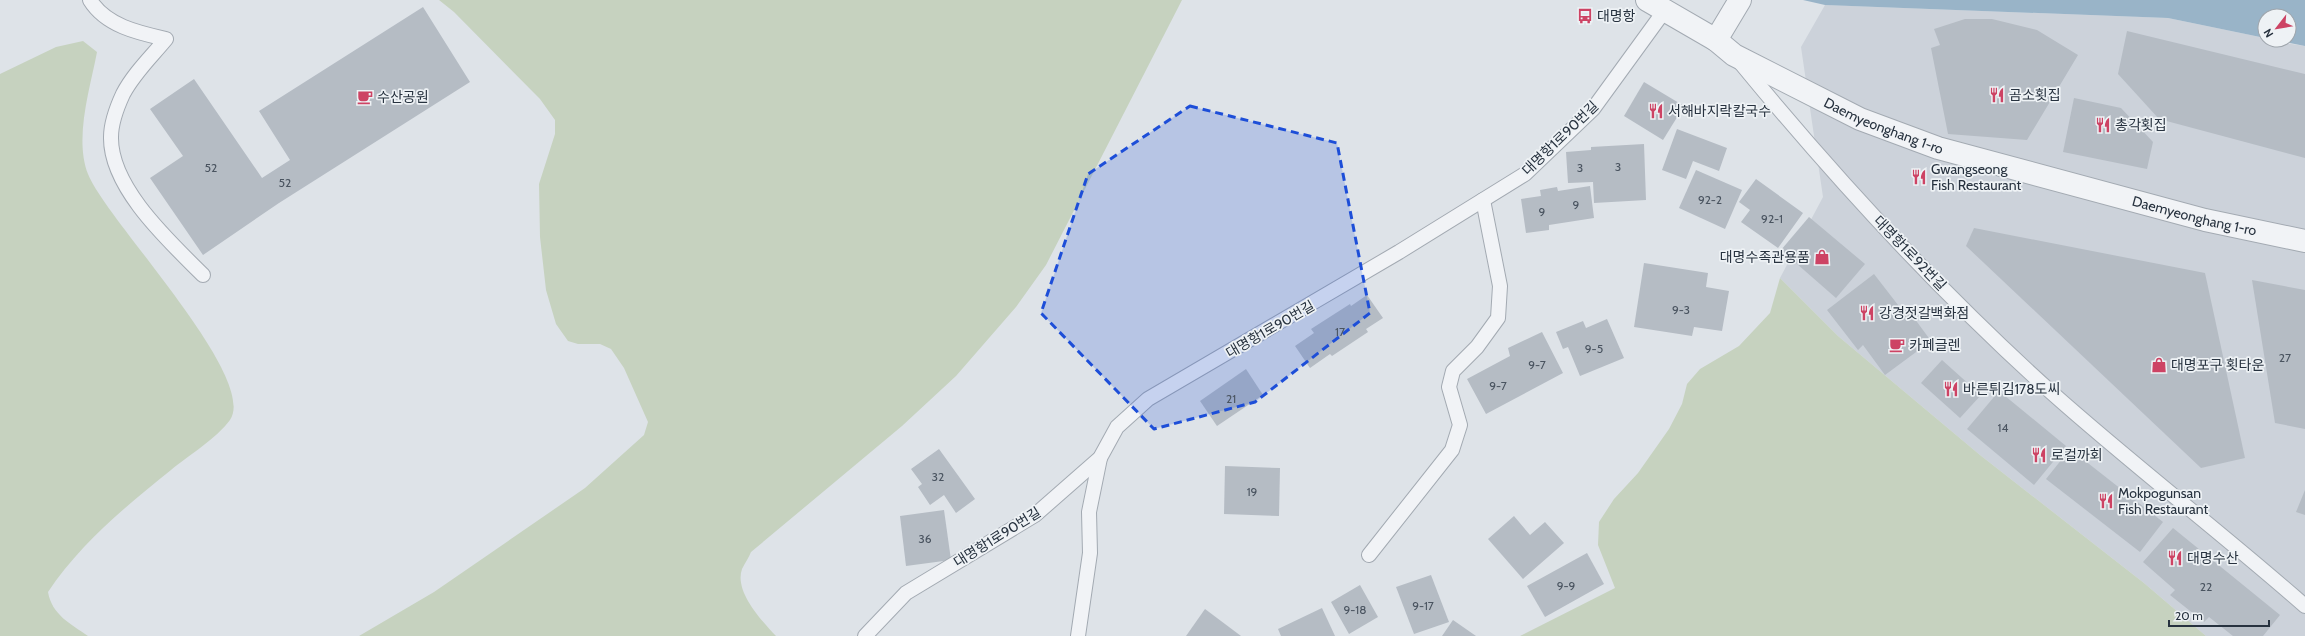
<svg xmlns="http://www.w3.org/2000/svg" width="2305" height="636" viewBox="0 0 2305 636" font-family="Cabin,'Noto Sans KR',sans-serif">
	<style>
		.built { fill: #ccd2da }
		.green { fill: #c6d2bf }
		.water { fill: #99b4c8 }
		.building { fill: #b5bcc4 }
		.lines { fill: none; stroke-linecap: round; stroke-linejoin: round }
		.lane-casing { stroke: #a3aab2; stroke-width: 16 }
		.street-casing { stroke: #a3aab2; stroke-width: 24 }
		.lane { stroke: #f1f3f6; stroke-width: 14 }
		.street { stroke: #f1f3f6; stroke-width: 22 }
		.marked { fill: #1d4ed8; fill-opacity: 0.2; stroke: #1d4ed8; stroke-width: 3; stroke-dasharray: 8 5; stroke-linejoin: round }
		.labels { text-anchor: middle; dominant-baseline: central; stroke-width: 3.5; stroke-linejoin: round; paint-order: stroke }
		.number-label { font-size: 12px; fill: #4a5460 }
		.poi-label { font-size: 14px; fill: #27323f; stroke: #eef2f5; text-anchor: start }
		.street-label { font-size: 14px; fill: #27323f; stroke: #eef2f5 }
	</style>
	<rect width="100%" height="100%" fill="#dee3e8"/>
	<path class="built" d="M1825,5L2168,18L2265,38V40L2305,46V636H2206L2144,583L1980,455L1838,336L1780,278L1823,197L1801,47Z"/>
	<g class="green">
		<path d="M439,0H1182L1046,265L1016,307L956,376L902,426L751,552C749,557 745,563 742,569C734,592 762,621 776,636H359L434,592L585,488L644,435L648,422L624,368L611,349L600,344H578L568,341L556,324L546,290L540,237L539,184L555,134V120L540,99L454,12Z"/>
		<path d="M83,41L97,52C90,89 74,138 88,174C106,220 259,377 230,420C217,438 188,456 171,470C126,506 80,544 48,592C52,615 71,624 88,636H0V74L56,47Z"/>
		<path d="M1780,278L1838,336L1980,455L2144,583L2206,636H1520L1615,588L1598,545L1599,522L1614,499L1638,473L1669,429L1682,404L1687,384L1700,369L1739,346L1770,313Z"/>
	</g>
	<path class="water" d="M1803,0H2305V46L2275,40H2289V16H2265V38L2168,18L1825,5Z"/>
	<g class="building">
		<path d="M423,7L470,82L279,203L203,255L150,178L183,156L150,109L194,79L262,178L290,160L259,111Z"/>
		<path d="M1965,19H1992L2037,30L2078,55L2027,140L1948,134L1931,48L1940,45L1934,29Z"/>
		<path d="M2127,31L2305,74V158L2159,119L2118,74Z"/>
		<path d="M1644,82L1684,106L1663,140L1624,116Z"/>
		<path d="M2074,98L2121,108L2153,142L2147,169L2063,152Z"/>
		<path d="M1677,129L1727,148L1719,171L1693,161L1686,179L1662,170Z"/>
		<path d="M1644,144L1646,200L1594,203L1593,182L1568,183L1566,152L1591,150V147Z"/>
		<path d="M1696,170L1742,190L1725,229L1679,208Z"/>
		<path d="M1756,179L1803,213L1778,248L1741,222L1750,210L1739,202Z"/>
		<path d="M1590,186L1594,218L1549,225V230L1526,233L1521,199L1541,196L1540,190L1557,187L1558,191Z"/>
		<path d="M1809,217L1865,264L1836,298L1781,250Z"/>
		<path d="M1974,228L2205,273L2245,458L2201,468L1966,246Z"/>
		<path d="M1644,263L1708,273L1706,287L1729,291L1722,331L1694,327L1692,336L1634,327Z"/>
		<path d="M1874,274L1905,314L1909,311L1931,341L1885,375L1863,345L1858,350L1827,310Z"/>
		<path d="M2252,280L2305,290V429L2275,423Z"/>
		<path d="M1367,295L1383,318L1366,329L1368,332L1332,356L1330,354L1310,368L1295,346L1314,333L1311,329L1350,304L1351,306Z"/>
		<path d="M1607,319L1624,358L1580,376L1568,347L1563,349L1556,332L1583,321L1586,328Z"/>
		<path d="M1542,332L1563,373L1486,414L1467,379L1510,356L1508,348Z"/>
		<path d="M1942,360L1981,395L1960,418L1921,383Z"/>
		<path d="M1246,369L1263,395L1217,426L1200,401Z"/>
		<path d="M1999,391L2066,446L2034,485L1967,429Z"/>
		<path d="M939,449L975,499L956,513L944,495L930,505L918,487L922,484L911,469Z"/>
		<path d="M2070,449L2163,522L2140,552L2046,479Z"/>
		<path d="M1225,466L1280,468L1279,516L1224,514Z"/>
		<path d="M2305,490V515L2296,512Z"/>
		<path d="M944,510L951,560L906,566L900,516Z"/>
		<path d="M1514,516L1530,535L1545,522L1564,543L1523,579L1488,539Z"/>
		<path d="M2173,528L2280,615L2263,636H2233L2209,617L2204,622L2170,595L2175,590L2143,562Z"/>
		<path d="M1587,553L1604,584L1545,617L1527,586Z"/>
		<path d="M1431,575L1449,622L1414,634L1396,587Z"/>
		<path d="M1360,585L1378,617L1349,634L1331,602Z"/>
		<path d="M1322,608L1335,636H1281L1278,629Z"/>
		<path d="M1205,609L1241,636H1186Z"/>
		<path d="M1453,620L1476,636H1442Z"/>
	</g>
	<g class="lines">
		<defs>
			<g id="lane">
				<path d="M90,0C106,26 139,33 166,39C152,56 134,73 123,94C117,107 111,122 111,137C110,188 170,242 203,275"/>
				<path d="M1739,61C1835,178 1939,291 2051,392C2134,466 2222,533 2305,606"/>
				<path d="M1369,555L1452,450L1460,425L1449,387L1453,371L1477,347L1498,318L1500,286L1483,200"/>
				<path d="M865,636L906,593L1035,515L1100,458L1117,427L1148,399L1399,252L1525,174L1593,109L1665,10"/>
				<path d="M1078,636L1090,553L1089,512L1100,458"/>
			</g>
			<g id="street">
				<path id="s1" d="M1647,0L1716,40L1734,55L1860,119L1938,148L2205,220L2305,241"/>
				<path d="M1716,40L1740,0"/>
			</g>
		</defs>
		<use href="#lane" class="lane-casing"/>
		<use href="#street" class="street-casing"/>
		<use href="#lane" class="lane"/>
		<use href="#street" class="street"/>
	</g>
	<path class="marked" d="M1190,106L1337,143L1370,313L1255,402L1154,429L1041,313L1088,174Z"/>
	<defs>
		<symbol id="bus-bare" viewBox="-9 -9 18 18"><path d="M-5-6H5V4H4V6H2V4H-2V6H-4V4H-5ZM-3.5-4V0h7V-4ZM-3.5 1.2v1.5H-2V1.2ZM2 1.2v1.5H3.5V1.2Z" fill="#cd4364" stroke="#eef2f5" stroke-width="2.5" paint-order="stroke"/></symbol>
		<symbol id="restaurant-bare" viewBox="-9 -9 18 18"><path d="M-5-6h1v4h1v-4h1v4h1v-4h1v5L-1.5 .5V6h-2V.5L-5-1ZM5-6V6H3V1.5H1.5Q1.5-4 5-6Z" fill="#cd4364" stroke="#eef2f5" stroke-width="2.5" paint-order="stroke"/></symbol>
		<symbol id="cafe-bare" viewBox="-9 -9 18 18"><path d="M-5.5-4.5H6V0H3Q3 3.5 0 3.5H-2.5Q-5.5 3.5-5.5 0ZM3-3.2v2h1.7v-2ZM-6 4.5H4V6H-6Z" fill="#cd4364" stroke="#eef2f5" stroke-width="2.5" paint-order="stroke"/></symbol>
		<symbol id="shop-bare" viewBox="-9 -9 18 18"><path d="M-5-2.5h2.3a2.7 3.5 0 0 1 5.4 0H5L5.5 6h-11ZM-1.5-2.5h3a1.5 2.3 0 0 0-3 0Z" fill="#cd4364" stroke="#eef2f5" stroke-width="2.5" paint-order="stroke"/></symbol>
	</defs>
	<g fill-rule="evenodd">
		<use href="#bus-bare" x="1574" y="5" width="22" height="22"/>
		<use href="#restaurant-bare" x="1986" y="84" width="22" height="22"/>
		<use href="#cafe-bare" x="354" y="86" width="22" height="22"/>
		<use href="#restaurant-bare" x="1645" y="100" width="22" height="22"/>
		<use href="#restaurant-bare" x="2092" y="114" width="22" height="22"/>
		<use href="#restaurant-bare" x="1908" y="166" width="22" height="22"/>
		<use href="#shop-bare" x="1811" y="246" width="22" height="22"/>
		<use href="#restaurant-bare" x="1856" y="302" width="22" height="22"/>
		<use href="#cafe-bare" x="1886" y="334" width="22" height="22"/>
		<use href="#shop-bare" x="2148" y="354" width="22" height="22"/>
		<use href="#restaurant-bare" x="1940" y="378" width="22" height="22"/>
		<use href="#restaurant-bare" x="2028" y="444" width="22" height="22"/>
		<use href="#restaurant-bare" x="2095" y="490" width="22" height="22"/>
		<use href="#restaurant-bare" x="2164" y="547" width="22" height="22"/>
	</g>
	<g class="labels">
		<g class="number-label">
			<text x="1618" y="166">3</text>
			<text x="211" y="167">52</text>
			<text x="1580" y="167">3</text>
			<text x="285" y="182">52</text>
			<text x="1710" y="199">92-2</text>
			<text x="1576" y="204">9</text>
			<text x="1542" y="211">9</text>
			<text x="1772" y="218">92-1</text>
			<text x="1681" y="309">9-3</text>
			<text x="1340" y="331">17</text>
			<text x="1594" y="348">9-5</text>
			<text x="2285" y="357">27</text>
			<text x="1537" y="364">9-7</text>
			<text x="1498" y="385">9-7</text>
			<text x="1231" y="398">21</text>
			<text x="2003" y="427">14</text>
			<text x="938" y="476">32</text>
			<text x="1252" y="491">19</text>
			<text x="925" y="538">36</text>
			<text x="1566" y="585">9-9</text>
			<text x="2206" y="586">22</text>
			<text x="1423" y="605">9-17</text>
			<text x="1355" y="609">9-18</text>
		</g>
		<g class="poi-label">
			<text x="1597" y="16">대명항</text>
			<text x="2009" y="95">곰소횟집</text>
			<text x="377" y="97">수산공원</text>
			<text x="1668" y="111">서해바지락칼국수</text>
			<text x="2115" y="125">총각횟집</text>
			<text x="1931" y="169">Gwangseong<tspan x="1931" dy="16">Fish Restaurant</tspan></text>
			<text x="1810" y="257" text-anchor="end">대명수족관용품</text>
			<text x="1879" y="313">강경젓갈백화점</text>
			<text x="1909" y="345">카페글렌</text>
			<text x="2171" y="365">대명포구 횟타운</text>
			<text x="1963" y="389">바른튀김178도씨</text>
			<text x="2051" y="455">로컬까회</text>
			<text x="2118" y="493">Mokpogunsan<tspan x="2118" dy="16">Fish Restaurant</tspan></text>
			<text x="2187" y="558">대명수산</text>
		</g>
		<g class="street-label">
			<text stroke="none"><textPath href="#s1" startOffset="269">Daemyeonghang 1-ro</textPath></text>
			<text transform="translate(1560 138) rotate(-44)">대명항1로90번길</text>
			<text stroke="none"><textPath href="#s1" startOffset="593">Daemyeonghang 1-ro</textPath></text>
			<text transform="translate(1910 253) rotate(46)">대명항1로92번길</text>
			<text transform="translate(1270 329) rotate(-30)">대명항1로90번길</text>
			<text transform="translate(997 537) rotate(-32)">대명항1로90번길</text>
		</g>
	</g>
	<g transform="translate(2277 28) rotate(239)"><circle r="19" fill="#eef2f5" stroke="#9ea5ac"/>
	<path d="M0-3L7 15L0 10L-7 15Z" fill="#cd4364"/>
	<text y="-6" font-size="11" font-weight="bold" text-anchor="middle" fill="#27323f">N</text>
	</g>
	<path d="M2169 620v6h100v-6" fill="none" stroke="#27323f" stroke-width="2"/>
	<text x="2175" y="620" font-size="12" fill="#27323f" stroke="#eef2f5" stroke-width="3" paint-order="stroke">20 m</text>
</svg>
